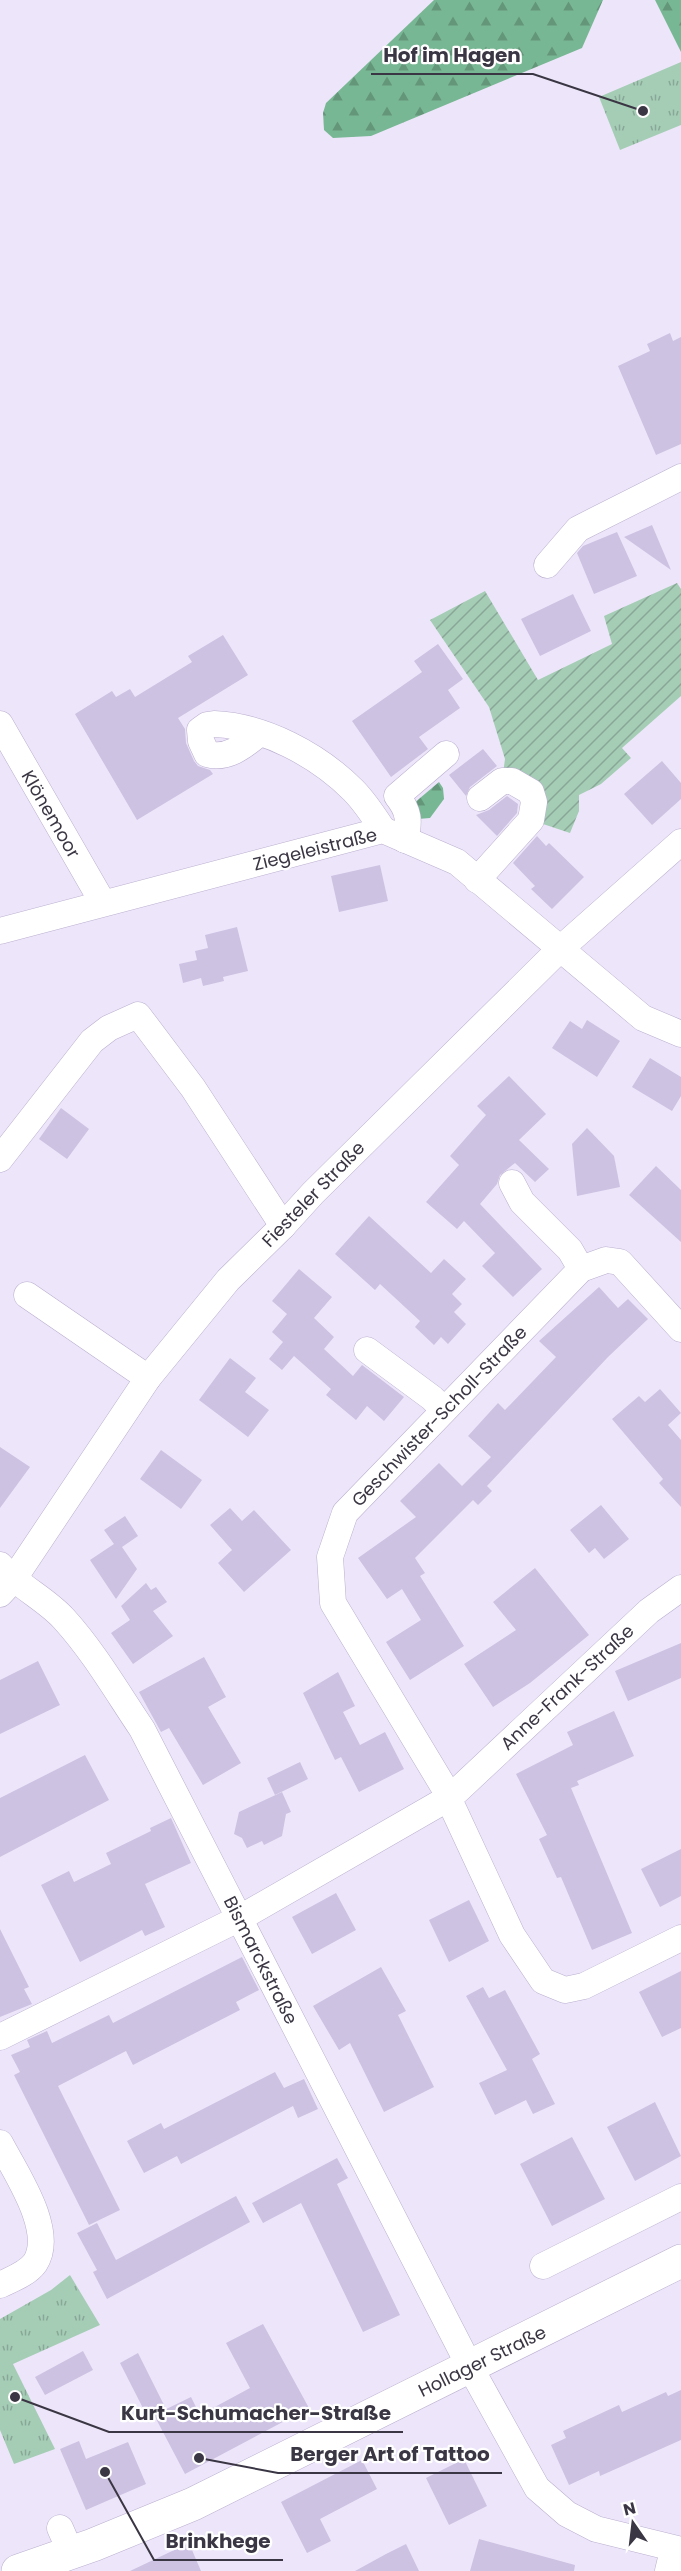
<svg xmlns="http://www.w3.org/2000/svg" width="681" height="2571" viewBox="0 0 681 2571" font-family="Poppins,sans-serif">
	<style>
		.grass { fill: url(#grass-tufts) }
		.forest { fill: url(#forest-firs) }
		.garden { fill: url(#garden-furrows) }
		.building { fill: #cdc2e2 }
		.lines { fill: none; stroke-linecap: round; stroke-linejoin: round }
		.minor-casing { stroke: #bbafcf; stroke-width: 27 }
		.major-casing { stroke: #bbafcf; stroke-width: 34 }
		.minor { stroke: #fff; stroke-width: 26 }
		.major { stroke: #fff; stroke-width: 33 }
		.labels { text-anchor: middle; dominant-baseline: central; stroke-width: 4.5; stroke-linejoin: round; paint-order: stroke }
		.street-label { font-size: 18px; fill: #3b3643; stroke: #fff }
		.leader { fill: none; stroke: #3b3643; stroke-width: 2 }
		.callout-dot { fill: #3b3643; stroke: #fff; stroke-width: 2 }
		.callout-label { font-size: 20px; text-anchor: middle; font-weight: bold; fill: #3b3643; stroke: #fff; stroke-width: 4.5; stroke-linejoin: round; paint-order: stroke }
	</style>
	<defs>
		<pattern id="grass-tufts" width="24" height="20" patternUnits="userSpaceOnUse" patternTransform="scale(1.5)"><rect width="24" height="20" fill="#a5cdb6"/><path d="M3 7l-1-3M5 7V3M7 7l1-3M15 17l-1-3M17 17v-4M19 17l1-3" fill="none" stroke="#88a796"/></pattern>
		<pattern id="forest-firs" width="22" height="20" patternUnits="userSpaceOnUse" patternTransform="scale(1.5)"><rect width="22" height="20" fill="#78b794"/><path d="M5 1l3.5 6h-7zM16 11l3.5 6h-7z" fill="#64967a"/></pattern>
		<pattern id="garden-furrows" width="10" height="10" patternUnits="userSpaceOnUse" patternTransform="scale(1.5)"><rect width="10" height="10" fill="#a5cdb6"/><path d="M-1 1l2-2M0 10L10 0M9 11l2-2" fill="none" stroke="#88a796"/></pattern>
	</defs>
	<rect width="100%" height="100%" fill="#ede6fa"/>
	<g class="grass">
		<path d="M681,62V125L620,150L599,97Z"/>
		<path d="M70,2275L100,2325L13,2364L55,2449L14,2464L0,2430V2319L51,2290Z"/>
	</g>
	<g class="forest">
		<path d="M434,0H603L582,48L371,136L333,138L324,130L323,113L326,103Z"/>
		<path d="M655,0H681V52Z"/>
		<path d="M439,782L443,788L444,799L430,818L418,819L413,804Z"/>
	</g>
	<path class="garden" d="M677,583L681,589V696L622,748L631,758L601,784L579,795V811L570,833L531,820L533,811L502,781L505,759L489,707L430,620L485,591L538,680L612,644L604,616Z"/>
	<g class="building">
		<path d="M670,333L673,341L681,337V444L656,455L618,366L650,351L647,344Z"/>
		<path d="M652,525L671,570L624,537Z"/>
		<path d="M617,532L637,576L594,594L577,553L583,546Z"/>
		<path d="M573,594L591,631L540,656L521,619Z"/>
		<path d="M223,635L248,675L178,718L185,729L186,743L194,761L198,766L210,770L213,774L137,820L75,714L112,691L116,697L130,689L135,697L192,662L188,656Z"/>
		<path d="M438,644L463,679L448,690L460,708L419,737L428,749L391,777L352,721L422,672L414,661Z"/>
		<path d="M483,749L497,766L470,787L466,796L449,775Z"/>
		<path d="M662,761L681,783V799L652,825L624,794Z"/>
		<path d="M507,796L518,804L517,813L497,836L476,815L489,810Z"/>
		<path d="M537,836L546,846L549,843L584,877L552,909L531,889L535,886L513,863Z"/>
		<path d="M380,865L388,901L339,912L331,876Z"/>
		<path d="M237,927L248,971L223,977L224,981L203,986L201,978L183,983L179,964L197,960L195,951L208,948L205,935Z"/>
		<path d="M587,1020L620,1041L597,1077L552,1048L570,1021L582,1029Z"/>
		<path d="M650,1058L681,1077V1096L672,1111L632,1087Z"/>
		<path d="M509,1076L546,1114L519,1140L549,1169L535,1182L515,1163L500,1175L497,1184L480,1204L542,1269L513,1297L482,1266L495,1253L464,1221L457,1229L426,1202L459,1165L450,1156L486,1115L477,1106Z"/>
		<path d="M61,1108L89,1129L67,1159L39,1139Z"/>
		<path d="M587,1128L614,1156L620,1187L577,1196L572,1144Z"/>
		<path d="M656,1166L681,1190V1242L629,1195Z"/>
		<path d="M369,1216L431,1273L444,1259L466,1279L452,1294L462,1304L454,1312L466,1324L448,1344L441,1337L434,1345L415,1327L420,1321L380,1284L375,1290L335,1254Z"/>
		<path d="M299,1269L332,1297L314,1318L334,1337L324,1349L353,1376L362,1365L404,1397L384,1421L367,1406L356,1420L326,1395L331,1389L294,1356L282,1370L269,1359L283,1342L272,1332L287,1314L272,1301Z"/>
		<path d="M599,1287L618,1308L628,1299L648,1319L608,1357L487,1486L492,1491L478,1505L473,1500L415,1558L425,1573L420,1576L464,1646L410,1680L386,1642L421,1620L402,1589L387,1599L358,1558L416,1517L400,1501L439,1463L462,1486L491,1457L468,1436L498,1403L505,1410L556,1357L539,1341Z"/>
		<path d="M230,1358L256,1378L245,1392L269,1410L248,1437L199,1400Z"/>
		<path d="M660,1389L681,1413L668,1425L681,1440V1507L659,1483L663,1479L612,1419L639,1396L645,1402Z"/>
		<path d="M0,1447L30,1467L0,1508Z"/>
		<path d="M161,1450L202,1480L181,1509L140,1479Z"/>
		<path d="M601,1505L629,1539L604,1559L595,1548L589,1553L570,1530Z"/>
		<path d="M230,1508L242,1521L254,1510L291,1550L244,1592L218,1563L232,1550L210,1525Z"/>
		<path d="M125,1516L138,1536L122,1547L137,1569L116,1599L90,1560L114,1544L104,1530Z"/>
		<path d="M535,1568L589,1635L530,1683L493,1707L464,1664L516,1630L493,1602Z"/>
		<path d="M146,1583L151,1590L156,1587L167,1602L153,1611L173,1636L133,1664L111,1633L130,1620L121,1606Z"/>
		<path d="M681,1643V1678L628,1701L615,1671Z"/>
		<path d="M204,1657L226,1697L208,1707L241,1763L203,1785L169,1728L161,1732L139,1692Z"/>
		<path d="M38,1661L60,1705L0,1734V1680Z"/>
		<path d="M338,1672L355,1706L343,1712L360,1745L385,1732L404,1769L359,1792L341,1757L335,1760L303,1693Z"/>
		<path d="M614,1711L634,1756L577,1781L579,1785L571,1788L632,1933L592,1950L561,1877L557,1878L539,1839L547,1835L516,1774L573,1745L567,1732Z"/>
		<path d="M85,1755L109,1800L0,1857V1798Z"/>
		<path d="M300,1762L308,1779L275,1795L267,1778Z"/>
		<path d="M282,1792L291,1812L286,1814L282,1836L264,1845L262,1841L247,1848L242,1838L234,1834L239,1812Z"/>
		<path d="M171,1818L191,1863L145,1884L165,1927L145,1936L142,1930L80,1962L41,1885L69,1871L74,1882L111,1864L106,1853L151,1831L150,1828Z"/>
		<path d="M681,1849V1896L660,1907L641,1869Z"/>
		<path d="M336,1893L356,1930L312,1954L292,1917Z"/>
		<path d="M469,1900L489,1941L449,1962L429,1920Z"/>
		<path d="M0,1929L29,1987L24,1989L32,2004L0,2017Z"/>
		<path d="M242,1957L259,1990L236,2002L240,2010L133,2065L126,2051L58,2086L120,2210L89,2225L14,2075L20,2072L11,2055L30,2047L27,2040L47,2031L52,2043L109,2015L113,2023Z"/>
		<path d="M381,1967L406,2011L398,2015L434,2087L384,2112L350,2043L339,2050L313,2006Z"/>
		<path d="M681,1971V2028L662,2037L639,1992Z"/>
		<path d="M483,1987L489,1998L505,1990L540,2054L532,2059L555,2104L533,2114L526,2100L495,2115L479,2083L507,2070L466,1996Z"/>
		<path d="M275,2072L284,2088L304,2079L318,2109L298,2118L293,2106L181,2164L177,2156L144,2173L127,2141L161,2123L164,2129Z"/>
		<path d="M655,2102L681,2156L635,2181L607,2127Z"/>
		<path d="M572,2137L605,2199L552,2226L520,2164Z"/>
		<path d="M337,2158L348,2178L337,2184L400,2315L363,2332L301,2203L263,2223L252,2203Z"/>
		<path d="M236,2196L250,2222L107,2299L93,2272L97,2270L77,2233L97,2223L116,2260Z"/>
		<path d="M263,2324L309,2408L185,2474L154,2415L191,2397L200,2415L250,2388L226,2343Z"/>
		<path d="M83,2351L93,2370L45,2395L35,2377Z"/>
		<path d="M138,2353L166,2409L148,2418L120,2363Z"/>
		<path d="M681,2390V2440L600,2476L599,2471L569,2485L551,2445L566,2438L563,2431L619,2405L622,2412L666,2392L668,2396Z"/>
		<path d="M79,2441L86,2459L128,2442L146,2484L86,2510L60,2449Z"/>
		<path d="M464,2459L487,2506L449,2525L426,2478Z"/>
		<path d="M362,2460L377,2489L320,2519L331,2541L307,2553L281,2502Z"/>
		<path d="M479,2539L575,2565L574,2571H470Z"/>
		<path d="M189,2543L201,2571H130Z"/>
		<path d="M406,2544L419,2571H355L386,2554Z"/>
	</g>
	<g class="lines">
		<defs>
			<g id="minor">
				<path d="M547,565L578,529L681,477"/>
				<path d="M0,724L103,903"/>
				<path d="M260,733C245,745 228,760 207,754L201,741L200,730L207,725L214,724C264,726 318,755 353,790C365,802 374,816 383,830"/>
				<path d="M405,840C410,821 409,811 397,796L446,754"/>
				<path d="M477,880L531,820L534,802L531,792L512,781H502L480,798"/>
				<path d="M0,931L383,830L457,862L643,1018L681,1034"/>
				<path d="M0,1159L92,1041L109,1028L138,1015L193,1088L283,1226"/>
				<path d="M512,1183L522,1202L570,1250L581,1269"/>
				<path d="M27,1295L148,1378"/>
				<path d="M367,1350L432,1398L444,1410"/>
				<path d="M0,1565C19,1587 46,1599 64,1619C94,1652 117,1692 142,1729L470,2367L537,2488L567,2514L596,2529L681,2550"/>
				<path d="M0,1594L13,1580L148,1378L228,1280L283,1226L313,1193L559,950L681,842"/>
				<path d="M445,1789L333,1603L330,1557L345,1513L581,1269L606,1260L620,1262L681,1329"/>
				<path d="M457,1791L649,1611L681,1588"/>
				<path d="M453,1808L512,1935L543,1981L565,1990L584,1986L681,1938"/>
				<path d="M0,2037L240,1918L440,1803"/>
				<path d="M0,2143C15,2172 56,2231 35,2263C27,2274 12,2279 0,2285"/>
				<path d="M543,2266L681,2197"/>
				<path d="M60,2528L71,2553"/>
				<path d="M668,2571L673,2550"/>
			</g>
			<path id="major" d="M18,2571L93,2545L193,2504L681,2261"/>
		</defs>
		<use href="#minor" class="minor-casing"/>
		<use href="#major" class="major-casing"/>
		<use href="#minor" class="minor"/>
		<use href="#major" class="major"/>
	</g>
	<g class="labels">
		<g class="street-label">
			<text transform="translate(51 814) rotate(60)">Klönemoor</text>
			<text transform="translate(315 849) rotate(-14)">Ziegeleistraße</text>
			<text transform="translate(313 1194) rotate(-46)">Fiesteler Straße</text>
			<text transform="translate(439 1416) rotate(-46)">Geschwister-Scholl-Straße</text>
			<text transform="translate(567 1687) rotate(-43)">Anne-Frank-Straße</text>
			<text transform="translate(261 1960) rotate(63)">Bismarckstraße</text>
			<text transform="translate(482 2361) rotate(-26)">Hollager Straße</text>
		</g>
	</g>
	<path class="leader" d="M643 111L533 74H371M15 2397L109 2432H403M199 2458L278 2473H502M105 2472L154 2560H283"/>
	<g class="callout-dot">
		<circle cx="643" cy="111" r="6"/>
		<circle cx="15" cy="2397" r="6"/>
		<circle cx="199" cy="2458" r="6"/>
		<circle cx="105" cy="2472" r="6"/>
	</g>
	<g class="callout-label">
		<text x="452" y="62">Hof im Hagen</text>
		<text x="256" y="2420">Kurt-Schumacher-Straße</text>
		<text x="390" y="2461">Berger Art of Tattoo</text>
		<text x="218" y="2548">Brinkhege</text>
	</g>
	<g transform="translate(633 2523) rotate(346)" stroke="#ffffff" stroke-width="4.5" paint-order="stroke">
	<path d="M0-4.5L10 22L0 15L-10 22Z" fill="#3b3643"/>
	<text y="-9" font-size="16" font-weight="bold" text-anchor="middle" fill="#3b3643">N</text>
	</g>
</svg>
